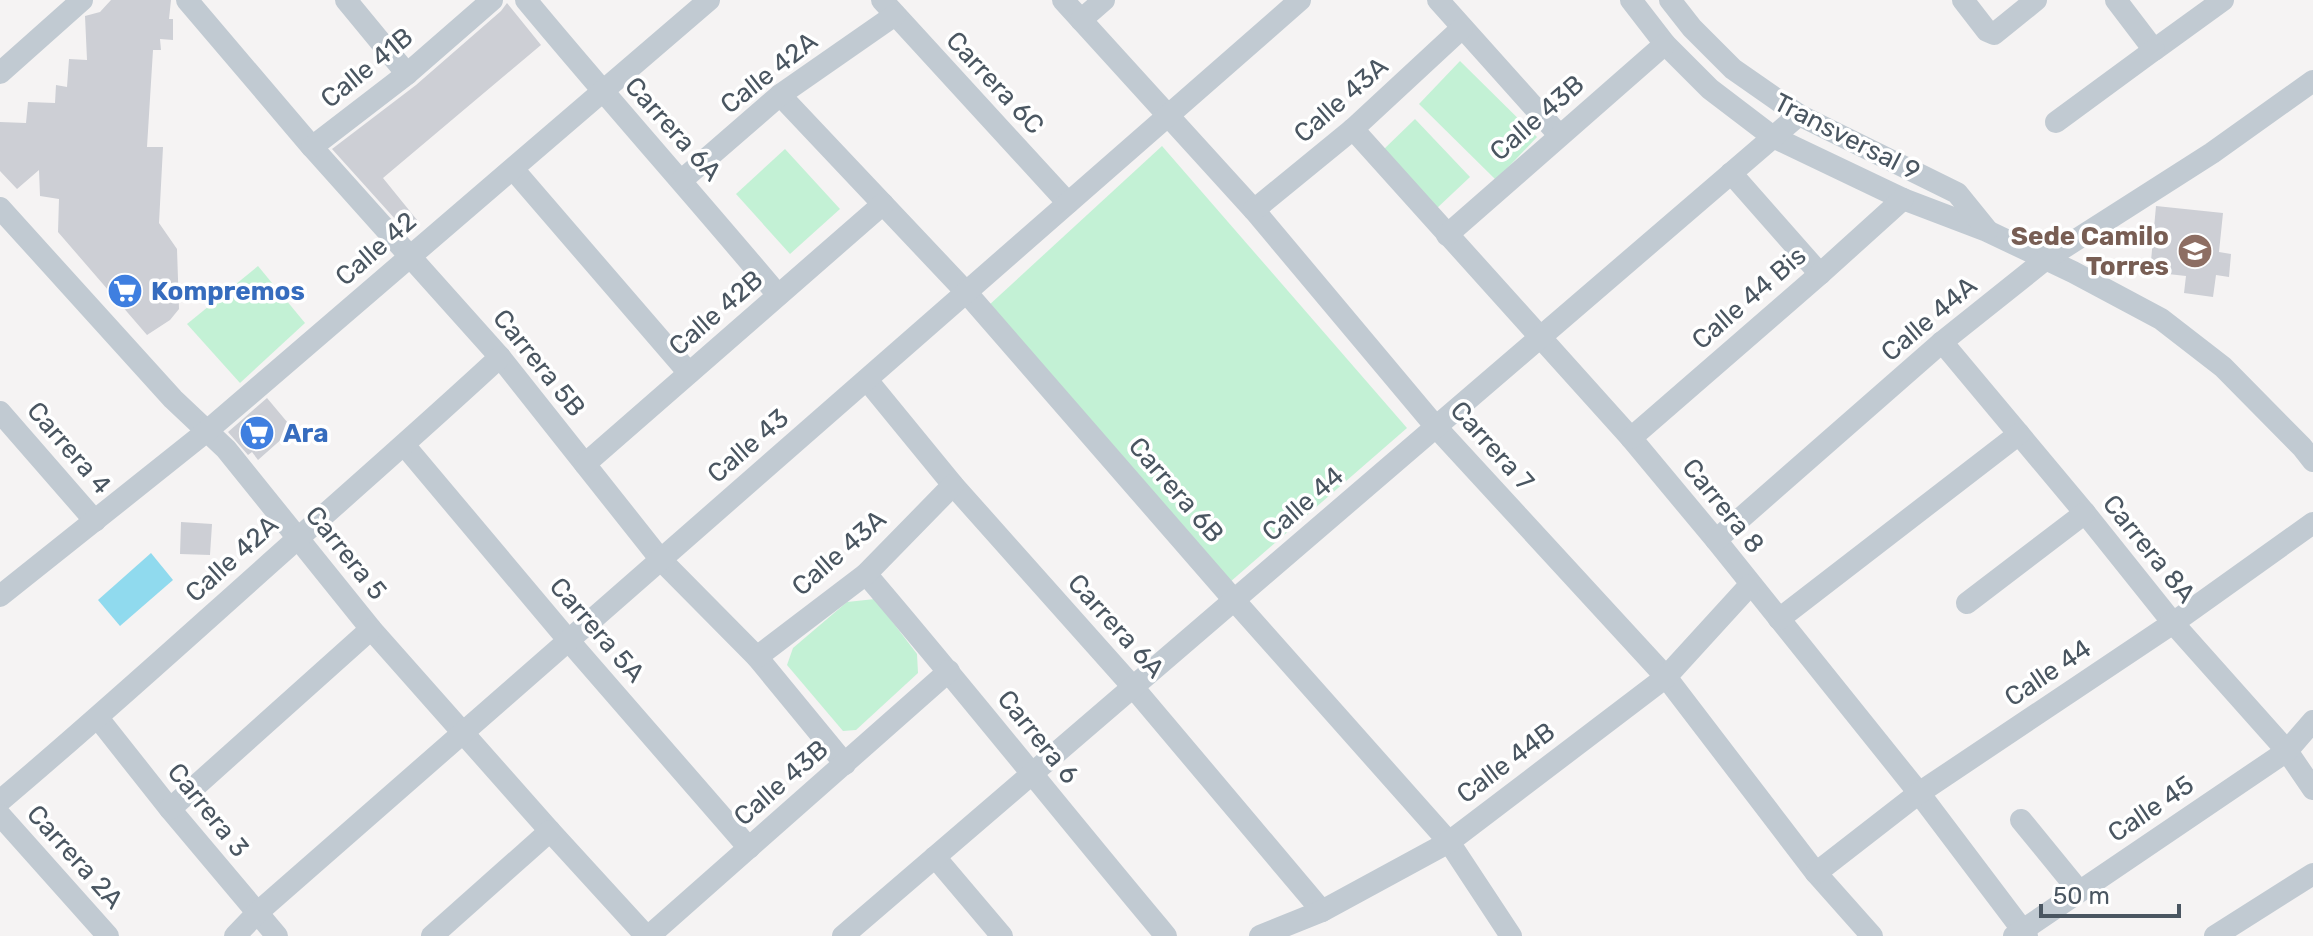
<svg xmlns="http://www.w3.org/2000/svg" width="2313" height="936" viewBox="0 0 2313 936" font-family="Rubik,sans-serif">
	<style>
		.green { fill: #c3f1d5 }
		.water { fill: #90daee }
		.building { fill: #cdcfd5 }
		.lines { fill: none; stroke-linecap: round; stroke-linejoin: round }
		.minor { stroke: #c1cad2; stroke-width: 22 }
		.labels { text-anchor: middle; dominant-baseline: central; stroke-width: 7; stroke-linejoin: round; paint-order: stroke }
		.street-label { font-size: 26px; fill: #4a5661; stroke: #fff }
		.education-label { font-size: 26px; font-weight: bold; fill: #785e54; stroke: #fff; text-anchor: end }
		.shop-label { font-size: 26px; font-weight: bold; fill: #366cbe; stroke: #fff; text-anchor: start }
	</style>
	<rect width="100%" height="100%" fill="#f5f3f3"/>
	<g class="green">
		<path d="M1460,61L1537,137L1496,180L1419,104Z"/>
		<path d="M1415,119L1470,177L1436,209L1382,151Z"/>
		<path d="M1162,146L1407,428L1222,589L988,306Z"/>
		<path d="M785,149L840,209L790,254L736,194Z"/>
		<path d="M258,266L305,323L240,383L187,324Z"/>
		<path d="M875,599L917,654L918,673L856,730L843,731L787,665L793,648L847,602Z"/>
	</g>
	<path class="water" d="M151,553L173,580L120,626L98,600Z"/>
	<g class="building">
		<path d="M111,0H171L169,19H173V40L160,39L161,50H153L147,147H163L159,223L177,249L179,309L170,320L147,335L58,232L59,199L40,196L39,170L17,189L0,171V122L26,123L28,102L55,103L56,85L67,87L69,59L87,60L85,16L100,12Z"/>
		<path d="M507,3L541,45L383,178L417,220L405,230L332,149L416,85L501,11Z"/>
		<path d="M2156,206L2223,213L2219,252L2231,254L2229,277L2216,275L2213,297L2184,293L2186,276L2150,272Z"/>
		<path d="M267,398L293,429L258,460L252,452L248,455L228,432Z"/>
		<path d="M181,522L212,524L210,555L180,554Z"/>
	</g>
	<g class="lines">
		<g class="minor">
			<path d="M187,0L312,147L500,357L661,560L757,657L845,764"/>
			<path d="M346,0L407,74"/>
			<path d="M526,0C609,100 695,196 778,295"/>
			<path d="M882,0L1068,203"/>
			<path d="M1063,0L1254,210L1436,427L1666,677L1816,873L1872,936"/>
			<path d="M1438,0L1559,135"/>
			<path d="M1631,0L1665,44L1710,89L1773,137L1903,199L1987,231L2073,272L2161,319L2223,367L2302,447L2313,461"/>
			<path d="M1670,0L1692,28L1733,69L1799,115L1957,193L1987,230"/>
			<path d="M1963,0L1987,31L1994,34L2036,0"/>
			<path d="M2116,0L2154,50L2223,0"/>
			<path d="M1081,20L1104,0"/>
			<path d="M0,73L82,0"/>
			<path d="M780,95L966,292L1234,600L1449,842L1511,936"/>
			<path d="M2056,122L2154,50"/>
			<path d="M1353,129L1631,438L1716,540L1919,793L2027,936"/>
			<path d="M312,147L407,74L492,0"/>
			<path d="M513,169L689,373"/>
			<path d="M1731,173L1820,274"/>
			<path d="M682,180L780,95L895,15"/>
			<path d="M0,208L173,399L226,449L371,629L550,831L646,936"/>
			<path d="M1254,210L1353,129L1462,28"/>
			<path d="M1447,235L1665,44"/>
			<path d="M1942,342L2085,513L2173,623L2287,751L2313,789"/>
			<path d="M867,380L953,485L1133,687L1322,911"/>
			<path d="M0,412L95,521"/>
			<path d="M1631,438L1820,274L1903,199"/>
			<path d="M405,446L569,641L749,848"/>
			<path d="M585,464L883,204"/>
			<path d="M1716,540L1942,342L2046,259L2212,153L2313,81"/>
			<path d="M866,574C968,693 1065,816 1166,936"/>
			<path d="M0,596L207,431L709,0"/>
			<path d="M1967,603L2085,513"/>
			<path d="M1779,619L2019,434"/>
			<path d="M757,657L866,574L953,485"/>
			<path d="M98,718L170,809L277,936"/>
			<path d="M0,801C101,716 198,627 296,540C365,479 433,419 500,357"/>
			<path d="M170,809L371,629"/>
			<path d="M0,815L108,936"/>
			<path d="M2021,820L2079,891"/>
			<path d="M935,857L1002,936"/>
			<path d="M1816,873L1919,793L2173,623L2313,523"/>
			<path d="M235,936L257,913L1300,0"/>
			<path d="M432,936L550,831"/>
			<path d="M649,936L949,671"/>
			<path d="M843,936L1799,115"/>
			<path d="M1260,936L1322,911L1449,842L1666,677L1750,585"/>
			<path d="M2014,936L2287,751L2313,721"/>
			<path d="M2215,936L2313,874"/>
		</g>
	</g>
	<defs>
		<symbol id="school-disc" viewBox="-11 -11 22 22"><circle r="9.5" fill="#8d6e63" stroke="#fff"/><path d="M0-5L7-2L0 1L-7-2ZM-4 1L0 2.5L4 1V4Q0 6-4 4Z" fill="#fff"/></symbol>
		<symbol id="supermarket-disc" viewBox="-11 -11 22 22"><circle r="9.5" fill="#3f7fe0" stroke="#fff"/><path d="M-6-5.5h2.5l.6 2H6L4.5 2H-2.5L-4.4-4H-6ZM-1.5 3.2a1.3 1.3 0 1 0 .1 0ZM3 3.2a1.3 1.3 0 1 0 .1 0Z" fill="#fff"/></symbol>
	</defs>
	<g fill-rule="evenodd">
		<use href="#school-disc" x="2175" y="231" width="40" height="40"/>
		<use href="#supermarket-disc" x="105" y="271" width="40" height="40"/>
		<use href="#supermarket-disc" x="237" y="413" width="40" height="40"/>
	</g>
	<g class="labels">
		<g class="street-label">
			<text transform="translate(367 68) rotate(-39)">Calle 41B</text>
			<text transform="translate(769 73) rotate(-38)">Calle 42A</text>
			<text transform="translate(995 83) rotate(47)">Carrera 6C</text>
			<text transform="translate(1341 100) rotate(-41)">Calle 43A</text>
			<text transform="translate(1537 118) rotate(-41)">Calle 43B</text>
			<text transform="translate(673 129) rotate(48)">Carrera 6A</text>
			<text transform="translate(1847 137) rotate(27)">Transversal 9</text>
			<text transform="translate(376 249) rotate(-41)">Calle 42</text>
			<text transform="translate(1749 298) rotate(-41)">Calle 44 Bis</text>
			<text transform="translate(716 313) rotate(-41)">Calle 42B</text>
			<text transform="translate(1929 319) rotate(-40)">Calle 44A</text>
			<text transform="translate(539 363) rotate(51)">Carrera 5B</text>
			<text transform="translate(748 446) rotate(-41)">Calle 43</text>
			<text transform="translate(1492 446) rotate(48)">Carrera 7</text>
			<text transform="translate(69 448) rotate(49)">Carrera 4</text>
			<text transform="translate(1176 490) rotate(49)">Carrera 6B</text>
			<text transform="translate(1303 504) rotate(-41)">Calle 44</text>
			<text transform="translate(1723 506) rotate(51)">Carrera 8</text>
			<text transform="translate(2149 549) rotate(51)">Carrera 8A</text>
			<text transform="translate(346 553) rotate(51)">Carrera 5</text>
			<text transform="translate(839 553) rotate(-41)">Calle 43A</text>
			<text transform="translate(232 559) rotate(-42)">Calle 42A</text>
			<text transform="translate(1116 626) rotate(48)">Carrera 6A</text>
			<text transform="translate(597 630) rotate(49)">Carrera 5A</text>
			<text transform="translate(2048 673) rotate(-34)">Calle 44</text>
			<text transform="translate(1038 737) rotate(51)">Carrera 6</text>
			<text transform="translate(1506 763) rotate(-37)">Calle 44B</text>
			<text transform="translate(781 783) rotate(-41)">Calle 43B</text>
			<text transform="translate(2151 809) rotate(-34)">Calle 45</text>
			<text transform="translate(208 810) rotate(51)">Carrera 3</text>
			<text transform="translate(75 857) rotate(48)">Carrera 2A</text>
		</g>
		<g class="education-label">
			<text x="2169" y="236">Sede Camilo<tspan x="2169" dy="30">Torres</tspan></text>
		</g>
		<g class="shop-label">
			<text x="151" y="291">Kompremos</text>
			<text x="283" y="433">Ara</text>
		</g>
	</g>
	<path d="M2041 904v12h138v-12" fill="none" stroke="#4a5661" stroke-width="4"/>
	<text x="2053" y="904" font-size="24" fill="#4a5661" stroke="#ffffff" stroke-width="6" paint-order="stroke">50 m</text>
</svg>
